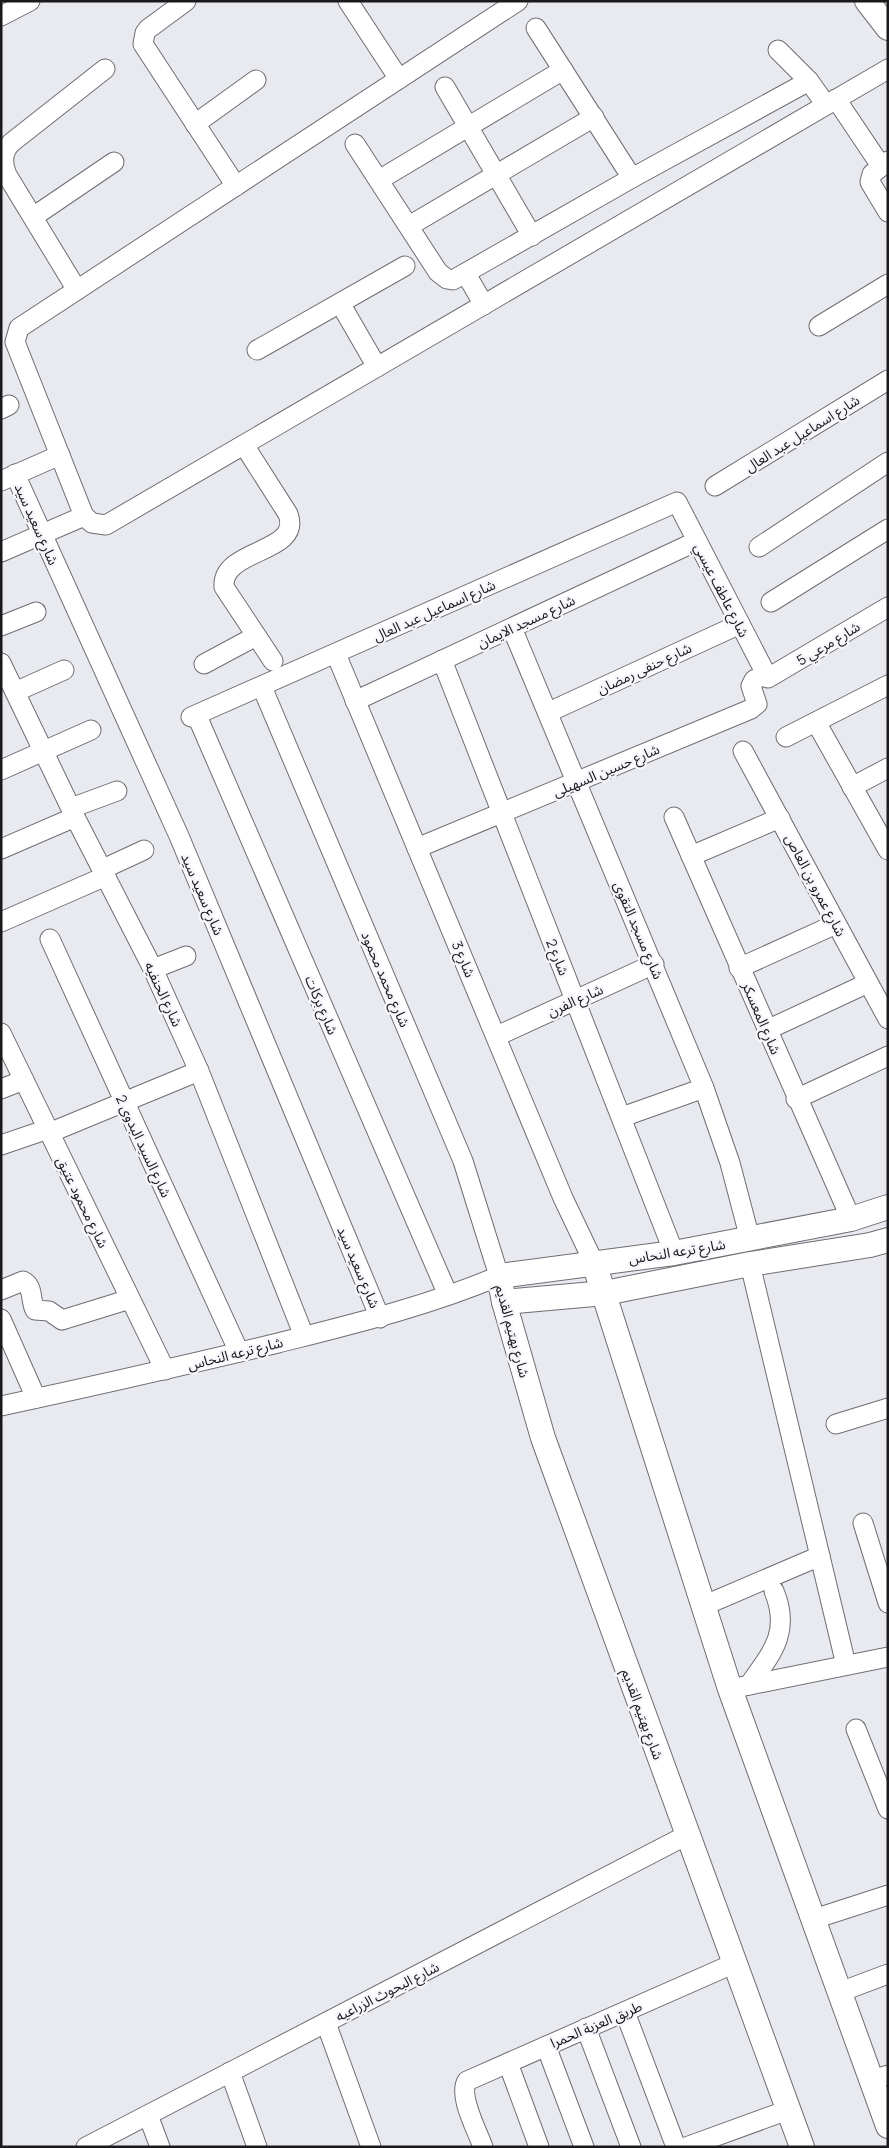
<svg xmlns="http://www.w3.org/2000/svg" width="889" height="2148" viewBox="0 0 889 2148" font-family="Manrope,'Noto Sans Arabic',sans-serif">
	<style>
		.lines { fill: none; stroke-linecap: round; stroke-linejoin: round }
		.minor-casing { stroke: #6d6e73; stroke-width: 21 }
		.major-casing { stroke: #6d6e73; stroke-width: 26 }
		.minor { stroke: #fff; stroke-width: 19 }
		.major { stroke: #fff; stroke-width: 24 }
		.labels { text-anchor: middle; dominant-baseline: central; stroke-width: 4.5; stroke-linejoin: round; paint-order: stroke }
		.street-label { font-size: 14px; fill: #1a1a1c; stroke: #f6f7fd }
	</style>
	<rect width="100%" height="100%" fill="#e9eaef"/>
	<g class="lines">
		<defs>
			<g id="minor">
				<path d="M186,1L148,29L145,33L143,44L236,186"/>
				<path d="M348,1L399,79"/>
				<path d="M518,1L19,328L15,342L84,516L92,523L106,525L888,69"/>
				<path d="M1,16L30,1"/>
				<path d="M536,28L632,178"/>
				<path d="M778,50L809,81L826,105"/>
				<path d="M445,87L532,236"/>
				<path d="M836,99L881,166"/>
				<path d="M195,124L256,80"/>
				<path d="M355,144L438,272L447,279L453,280L632,178L809,81"/>
				<path d="M888,161L872,174L870,182L888,212"/>
				<path d="M379,180L563,70"/>
				<path d="M33,217L114,162"/>
				<path d="M409,226L594,117"/>
				<path d="M466,274L484,305"/>
				<path d="M77,290L7,175C2,163 2,153 11,143L105,69"/>
				<path d="M340,303L377,367"/>
				<path d="M819,326L888,284"/>
				<path d="M257,350L405,266"/>
				<path d="M1,409L9,405"/>
				<path d="M244,445L288,514C303,554 221,548 224,587L273,661"/>
				<path d="M15,474L179,836L380,1318"/>
				<path d="M1,481L60,455"/>
				<path d="M715,486L888,380"/>
				<path d="M759,547L888,462"/>
				<path d="M1,552L84,516"/>
				<path d="M771,602L888,529"/>
				<path d="M1,626L36,612"/>
				<path d="M512,628L704,1088L730,1163L750,1239"/>
				<path d="M336,654L563,1198L594,1263"/>
				<path d="M442,660L674,1253"/>
				<path d="M1,663L75,817L153,969L199,1071L304,1336"/>
				<path d="M204,664L256,636"/>
				<path d="M15,692L64,670"/>
				<path d="M355,701L697,541"/>
				<path d="M549,712L740,624"/>
				<path d="M197,716L448,1295"/>
				<path d="M191,717L677,502L768,678L888,607"/>
				<path d="M816,722L888,850"/>
				<path d="M786,737L888,685"/>
				<path d="M743,751L888,1019"/>
				<path d="M1,770L91,730"/>
				<path d="M852,787L888,768"/>
				<path d="M71,808L117,791"/>
				<path d="M674,817L851,1219"/>
				<path d="M417,848L751,709L757,704L751,686L754,680L766,674"/>
				<path d="M1,849L75,817"/>
				<path d="M691,856L780,818"/>
				<path d="M103,869L144,850"/>
				<path d="M1,922L106,876"/>
				<path d="M50,939L239,1352"/>
				<path d="M739,968L836,924"/>
				<path d="M153,969L186,956"/>
				<path d="M767,1030L868,983"/>
				<path d="M1,1033L165,1370"/>
				<path d="M497,1036L654,964"/>
				<path d="M1,1089L24,1080"/>
				<path d="M796,1099L888,1056"/>
				<path d="M622,1117L704,1088"/>
				<path d="M49,1133L199,1071"/>
				<path d="M1,1145L48,1129"/>
				<path d="M750,1264L846,1665"/>
				<path d="M1,1290L23,1281C34,1286 30,1301 35,1310L49,1311L62,1320L130,1299"/>
				<path d="M1,1319L36,1398"/>
				<path d="M1,1406C94,1386 186,1365 278,1343C353,1324 428,1306 499,1276L463,1161L262,687"/>
				<path d="M836,1424L888,1408"/>
				<path d="M863,1523L888,1603"/>
				<path d="M703,1606L820,1556"/>
				<path d="M749,1685C772,1653 791,1632 774,1591"/>
				<path d="M730,1689L888,1657"/>
				<path d="M856,1729L888,1809"/>
				<path d="M814,1919L888,1895"/>
				<path d="M840,1992L888,1974"/>
				<path d="M625,2012L676,2147"/>
				<path d="M326,2023L371,2147"/>
				<path d="M586,2028L631,2147"/>
				<path d="M546,2046L584,2147"/>
				<path d="M508,2063L539,2147"/>
				<path d="M230,2072L257,2147"/>
				<path d="M871,2080L888,2075"/>
				<path d="M148,2115L160,2147"/>
				<path d="M86,2147L687,1835"/>
				<path d="M483,2147C477,2130 458,2096 467,2081L735,1963"/>
				<path d="M686,2147L788,2110"/>
			</g>
			<g id="major">
				<path d="M867,1L888,28"/>
				<path d="M594,1263L730,1689L888,2126"/>
				<path d="M504,1302L605,1293L750,1264L870,1245L888,1240"/>
				<path d="M802,2147L543,1438L504,1302L499,1276L674,1253L851,1219L888,1207"/>
			</g>
		</defs>
		<use href="#minor" class="minor-casing"/>
		<use href="#major" class="major-casing"/>
		<use href="#minor" class="minor"/>
		<use href="#major" class="major"/>
	</g>
	<g class="labels">
		<g class="street-label">
			<text transform="translate(802 433) rotate(-32)">شارع اسماعيل عبد العال</text>
			<text transform="translate(37 524) rotate(66)">شارع سعيد سيد</text>
			<text transform="translate(722 590) rotate(63)">شارع عاطف عيسي</text>
			<text transform="translate(434 610) rotate(-24)">شارع اسماعيل عبد العال</text>
			<text transform="translate(526 621) rotate(-25)">شارع مسجد الايمان</text>
			<text transform="translate(828 643) rotate(-31)">شارع مرعي 5</text>
			<text transform="translate(644 668) rotate(-25)">شارع حنفى رمضان</text>
			<text transform="translate(606 770) rotate(-23)">شارع حسين السهيلى</text>
			<text transform="translate(816 885) rotate(62)">شارع عمرو بن العاص</text>
			<text transform="translate(203 894) rotate(67)">شارع سعيد سيد</text>
			<text transform="translate(639 930) rotate(67)">شارع مسجد التقوى</text>
			<text transform="translate(558 957) rotate(68)">شارع 2</text>
			<text transform="translate(464 959) rotate(67)">شارع 3</text>
			<text transform="translate(386 979) rotate(67)">شارع محمد محمود</text>
			<text transform="translate(164 994) rotate(65)">شارع الحنفيه</text>
			<text transform="translate(575 1000) rotate(-24)">شارع الفرن</text>
			<text transform="translate(322 1005) rotate(67)">شارع بركات</text>
			<text transform="translate(762 1018) rotate(67)">شارع المعسكر</text>
			<text transform="translate(144 1146) rotate(65)">شارع السيد البدوى 2</text>
			<text transform="translate(83 1202) rotate(64)">شارع محمود عتيق</text>
			<text transform="translate(677 1251) rotate(-9)">شارع ترعه النحاس</text>
			<text transform="translate(359 1267) rotate(67)">شارع سعيد سيد</text>
			<text transform="translate(513 1331) rotate(75)">شارع بهتيم القديم</text>
			<text transform="translate(235 1353) rotate(-14)">شارع ترعه النحاس</text>
			<text transform="translate(643 1714) rotate(70)">شارع بهتيم القديم</text>
			<text transform="translate(387 1991) rotate(-27)">شارع البحوث الزراعيه</text>
			<text transform="translate(596 2024) rotate(-23)">طريق العزبة الحمرا</text>
		</g>
	</g>
	<rect width="889" height="2148" fill="none" stroke="#1a1a1c" stroke-width="5"/>
</svg>
